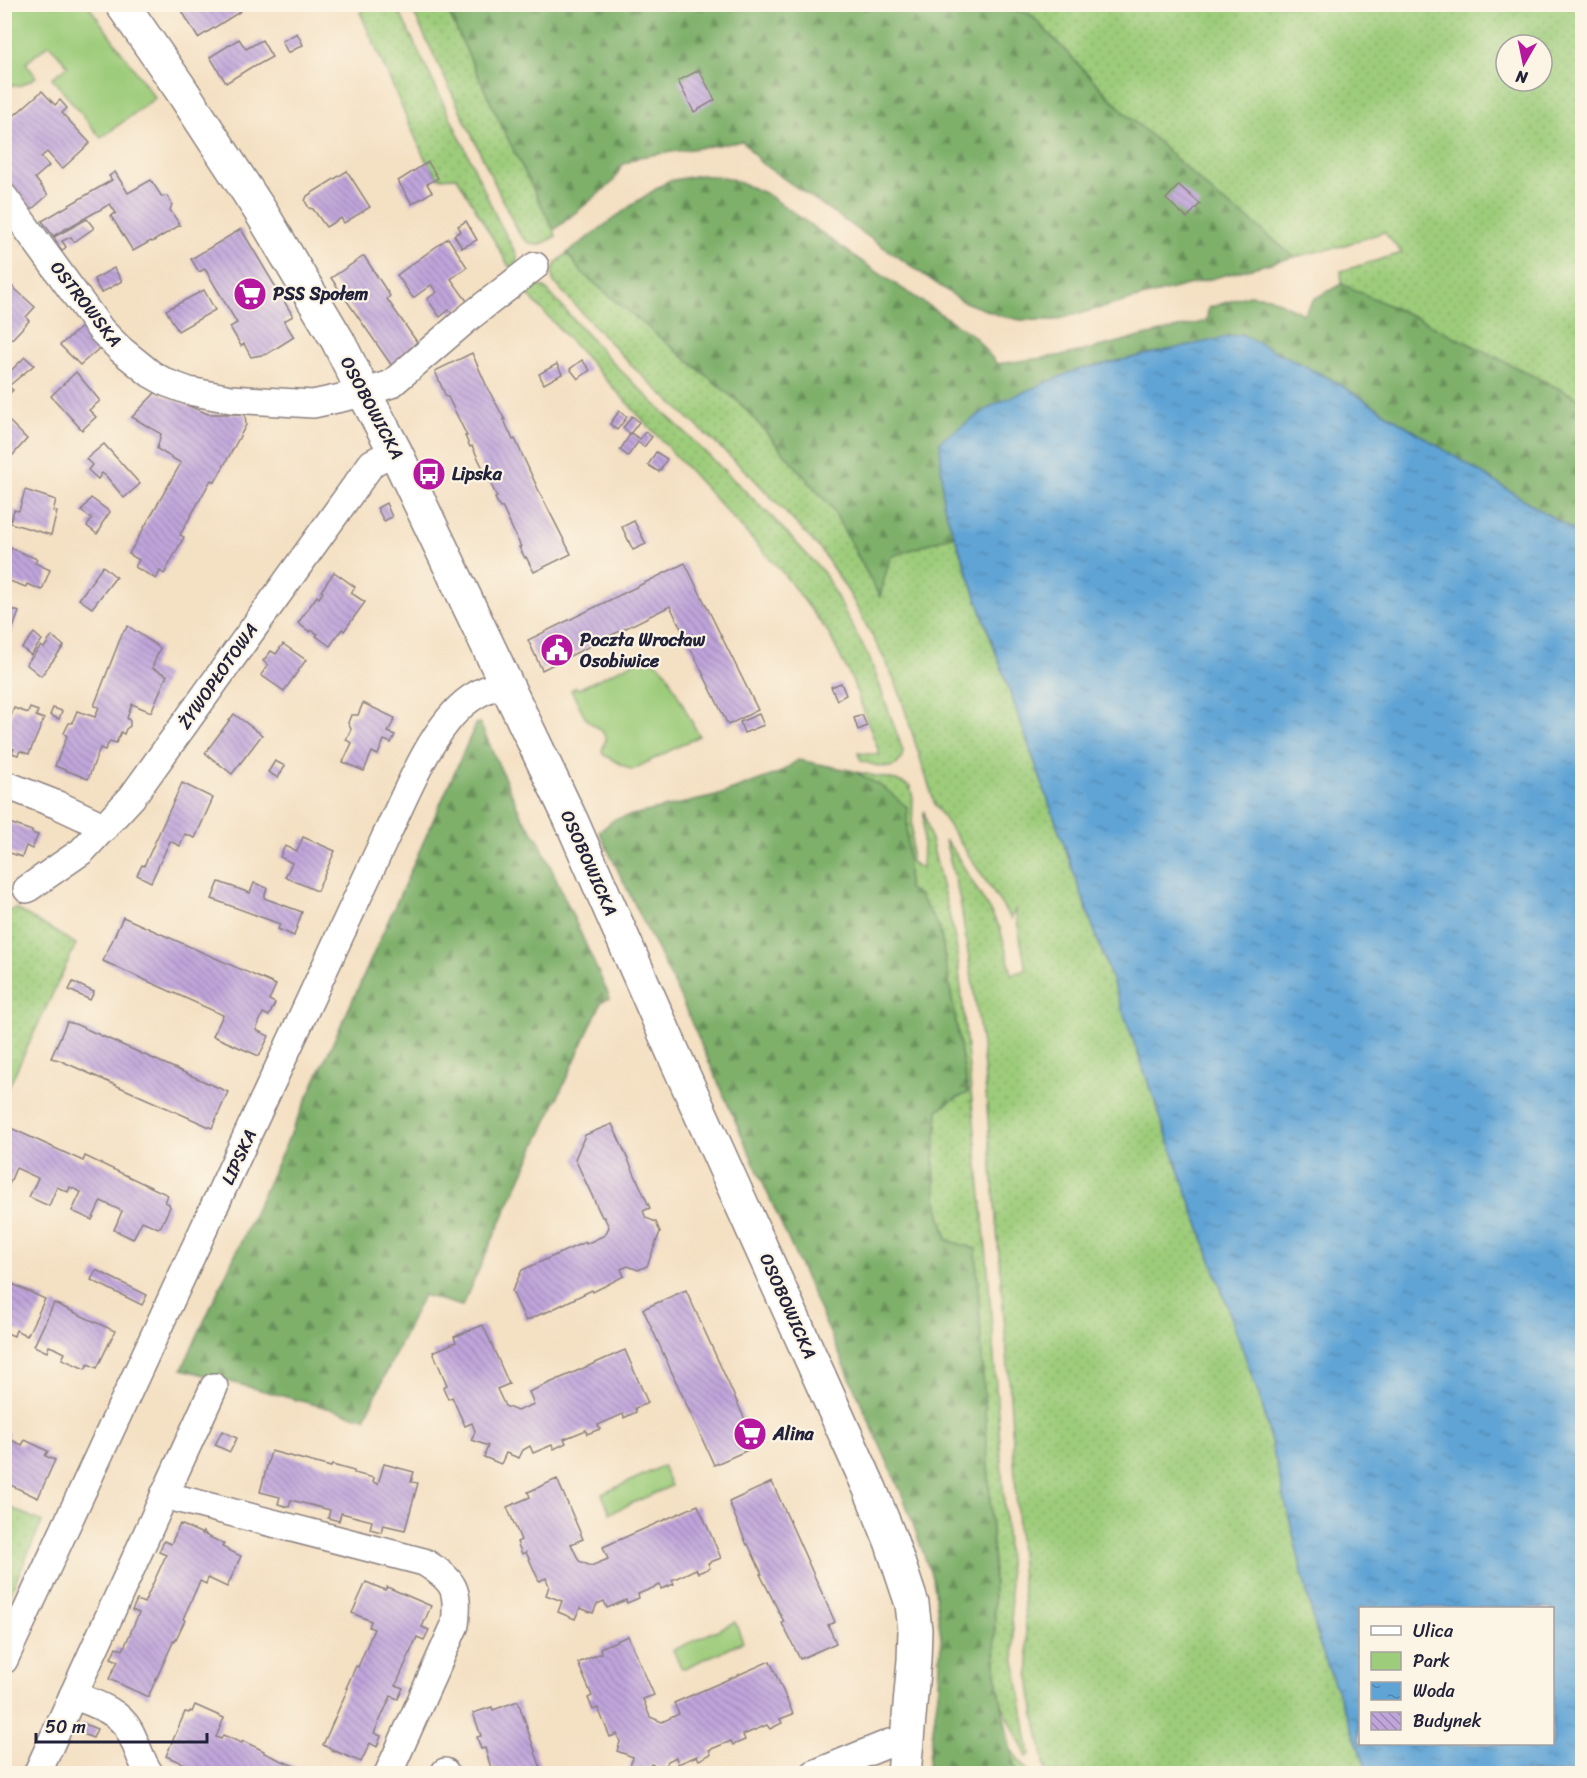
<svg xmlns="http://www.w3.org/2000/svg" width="1587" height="1778" viewBox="0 0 1587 1778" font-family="Sriracha,sans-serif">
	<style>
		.grass { fill: url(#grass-dots); stroke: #60775a; stroke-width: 1.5; fill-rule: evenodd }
		.forest { fill: url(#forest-firs); stroke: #506952; stroke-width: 1.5 }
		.park { fill: #9dcc7a; stroke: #60775a; stroke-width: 1.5 }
		.water { fill: url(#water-ripples); stroke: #416388; stroke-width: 1.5; fill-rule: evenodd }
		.building { fill: url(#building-back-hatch) }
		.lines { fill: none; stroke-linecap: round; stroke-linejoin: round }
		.street-casing { stroke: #8b817f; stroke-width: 30 }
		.secondary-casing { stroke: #8b817f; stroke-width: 36 }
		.street { stroke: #fff; stroke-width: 27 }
		.secondary { stroke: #fff; stroke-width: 33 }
		.labels { text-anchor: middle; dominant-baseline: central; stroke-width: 4.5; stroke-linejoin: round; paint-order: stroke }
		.poi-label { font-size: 18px; font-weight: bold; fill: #22223b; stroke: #fcf5e5; text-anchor: start }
		.street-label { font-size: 18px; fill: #22223b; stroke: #fcf5e5 }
	</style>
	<defs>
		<pattern id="grass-dots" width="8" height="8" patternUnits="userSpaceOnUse" patternTransform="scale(1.5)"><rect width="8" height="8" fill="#9dcc7a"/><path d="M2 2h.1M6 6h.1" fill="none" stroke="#87af6a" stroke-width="1.8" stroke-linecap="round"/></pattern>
		<pattern id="forest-firs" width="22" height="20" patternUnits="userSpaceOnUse" patternTransform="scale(1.5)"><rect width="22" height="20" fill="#7eb06a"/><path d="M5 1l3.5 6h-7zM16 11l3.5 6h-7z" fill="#678f58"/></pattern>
		<pattern id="water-ripples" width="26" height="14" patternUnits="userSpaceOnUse" patternTransform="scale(1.5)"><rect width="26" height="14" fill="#60a4d5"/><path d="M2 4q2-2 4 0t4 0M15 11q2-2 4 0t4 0" fill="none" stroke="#4f85ae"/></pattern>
		<pattern id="building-back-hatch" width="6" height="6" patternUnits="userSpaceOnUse" patternTransform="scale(1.5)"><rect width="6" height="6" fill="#c0a5db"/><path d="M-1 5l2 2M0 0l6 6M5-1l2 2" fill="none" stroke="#9c86b3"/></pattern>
	</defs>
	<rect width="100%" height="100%" fill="#fcf5e5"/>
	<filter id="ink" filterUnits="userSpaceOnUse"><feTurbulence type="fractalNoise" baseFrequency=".0167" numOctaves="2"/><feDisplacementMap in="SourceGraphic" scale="12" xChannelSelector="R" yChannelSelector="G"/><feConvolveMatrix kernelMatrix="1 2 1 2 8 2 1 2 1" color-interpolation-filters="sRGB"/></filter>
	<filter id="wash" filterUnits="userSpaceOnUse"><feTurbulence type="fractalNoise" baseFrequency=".008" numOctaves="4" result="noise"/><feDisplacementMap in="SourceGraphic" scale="24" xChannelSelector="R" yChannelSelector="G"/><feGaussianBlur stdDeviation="1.35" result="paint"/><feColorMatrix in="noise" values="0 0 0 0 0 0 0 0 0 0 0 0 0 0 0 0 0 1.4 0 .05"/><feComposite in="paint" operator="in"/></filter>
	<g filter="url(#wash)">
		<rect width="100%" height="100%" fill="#f4e0c3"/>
		<g class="grass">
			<path d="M371,5H396L466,150L495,214L517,256V263L510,268L457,177L438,178L423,155L360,12Z"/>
			<path d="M410,5H445L506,135L554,230L556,236C539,247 531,250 518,232Z"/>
			<path d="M1002,5H1582V400L1342,284L1341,271L1402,253L1384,232L1342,246L1294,257L1251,221L1219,199L1158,142L1126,114L1030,14L1010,10ZM1506,45H1542V81H1506Z"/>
			<path d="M567,253L582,273L742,405L832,508L879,596L890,557L954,535L1262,1404L1319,1643L1368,1773H1046L1031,1693L1019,1542L1009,1379L982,1045L960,900L945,840L954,851L1000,928L1012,974L1026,970L1015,910L1011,919L935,805L899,691L886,662L849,593L821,550L752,477L632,366L583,314L553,281L552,273L556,263Z"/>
			<path d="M534,285L544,287L613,363L774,519L824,573L870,659L903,751C900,776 877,766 861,761L858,753L880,755L853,682L828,632L783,573L522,288Z"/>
			<path d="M856,772L896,780L910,786L913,798L911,862L922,869L924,811L956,943L964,1017L988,1270L1015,1661L1030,1755L1027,1757L1001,1702L996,1673L993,1551L976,1249L947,1240L936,1199L934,1163L938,1110L954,1099L968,1092L940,929L908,889L907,807Z"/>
			<path d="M15,908L76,944L8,1088L4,1086V914Z"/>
			<path d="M5,1505L42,1522L5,1605Z"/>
			<path d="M1010,1748L1028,1773H1016Z"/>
		</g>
		<g class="forest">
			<path d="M445,5H1002L1010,10L1030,14L1126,114L1158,142L1219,199L1251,221L1294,257L1055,320H1021L1001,316L962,301L761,163L743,141L639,157L622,165L613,182L554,230L506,135Z"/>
			<path d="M701,175L731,179L767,194L874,270L974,336L997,364L1065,355L1207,321L1208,308L1249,295L1269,297L1303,314L1315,298L1342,284L1419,319L1582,400V536L1331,379L1241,334L943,503L954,535L890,557L880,597L832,508L742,405L582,273L567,253L636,202L668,181Z"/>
			<path d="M480,723L522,817L538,839L610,998L602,1001L462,1306L423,1295L365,1418L182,1369L360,984L476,724Z"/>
			<path d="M798,760L854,771L886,789L907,807L908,889L919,895L940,929L968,1093L954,1099L938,1110L934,1163L936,1199L947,1240L976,1249L993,1551L996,1673L1013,1763L1016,1773H927L939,1685L941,1637L934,1583L904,1499L676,988L599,832L615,819L716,796L779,773Z"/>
		</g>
		<g class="park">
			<path d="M5,4L88,5L155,98L101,138L52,78L68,66L49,44L26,63L36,77C25,84 16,90 4,82Z"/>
			<path d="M641,653L656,654L653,660L665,670L699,736L632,770L604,755L602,751L606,739L602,731L587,720L571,690L576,687L578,689L639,660Z"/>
			<path d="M663,1466L671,1486L610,1513L602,1494Z"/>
			<path d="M735,1622L743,1642L682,1669L673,1650Z"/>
		</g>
		<path class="water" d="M1241,334L1331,379L1582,536V1773H1368L1319,1643L1262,1404L943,503L940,441L995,404L1076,370ZM1360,1608H1552V1744H1360Z"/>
		<g id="blocks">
			<g class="building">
				<path d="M182,4H237L241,11L198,38L179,6Z"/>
				<path d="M297,33L303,45L288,53L282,41Z"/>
				<path d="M239,39L246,49L262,40L272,57L254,67L253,66L226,83L210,57Z"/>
				<path d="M699,70L715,100L694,112L678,81Z"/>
				<path d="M42,91L55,105L60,100L67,108L62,113L90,143L62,169L47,152L41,157L49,166L35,178L48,195L31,210L4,177V115L9,120Z"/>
				<path d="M428,162L438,178L427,184L432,192L412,204L398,181Z"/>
				<path d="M347,171L370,207L344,223L341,218L326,227L313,209L309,208L305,201L307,196Z"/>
				<path d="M115,172L128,193L151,180L162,197L167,196L172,204L170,210L180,225L152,242L151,241L133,251L111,216L116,213L110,204L53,236L42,221L112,180L109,176Z"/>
				<path d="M1179,185L1200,204L1187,218L1166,199Z"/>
				<path d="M87,219L94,228L74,242L71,237L62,241L66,247L62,251L54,237Z"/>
				<path d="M466,221L477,240L462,248L454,235L461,231L458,226Z"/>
				<path d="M241,229L293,316L284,321L294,337L267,354L256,356L251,357L244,344L241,346L230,327L237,323L205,269L199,272L191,259Z"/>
				<path d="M448,238L467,267L451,279L467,301L452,313L449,310L440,317L427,299L437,292L431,285L413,298L397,275Z"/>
				<path d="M364,256L390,296L387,299L417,342L392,366L331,278Z"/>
				<path d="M114,268L122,281L101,293L94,279Z"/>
				<path d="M4,279L35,307L26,317L29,321L12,339L9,336L6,338L4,336Z"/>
				<path d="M204,290L215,310L178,331L166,310Z"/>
				<path d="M83,326L102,346L80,365L60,345Z"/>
				<path d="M472,353L488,389L505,420H504L513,440L515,439L538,489L571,554L534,572L526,557L525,558L519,547H521L502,507L500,508L495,498L497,497L472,446L470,447L465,436H467L448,397H446L435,371Z"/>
				<path d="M25,357L34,365L10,385L4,377Z"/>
				<path d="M582,360L590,370L578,379L570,369Z"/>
				<path d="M557,364L562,374L544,384L539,374Z"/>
				<path d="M76,372L100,401L89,410L96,417L82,430L51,396Z"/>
				<path d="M4,383L13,390L4,399Z"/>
				<path d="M156,392L208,414H245L246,425L215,482L211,480L180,535L184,537L164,574L160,571L156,579L135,567L139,560L129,554L181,463L157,449L161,434L132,417Z"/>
				<path d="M619,411L627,417L617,430L610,424Z"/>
				<path d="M632,416L639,422L630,434L623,428Z"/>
				<path d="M7,419L27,439L4,465V422Z"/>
				<path d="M645,432L652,437L644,447L638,442L628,456L620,450L631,433L640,439Z"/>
				<path d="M104,444L140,484L124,498L106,476L102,473L98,479L88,470L92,465L86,459Z"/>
				<path d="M656,452L667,459L659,472L648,465Z"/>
				<path d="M25,490L56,500L53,511L57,512L51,535L10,523L14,510L19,511Z"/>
				<path d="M91,498L110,512L101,525L102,527L97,534L87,526L92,519L81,511Z"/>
				<path d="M386,503L392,517L384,521L377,508Z"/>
				<path d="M634,521L646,544L633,550L622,527Z"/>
				<path d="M8,547L37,559L35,563L50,570L42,590L27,584L26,587L4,579V555Z"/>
				<path d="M685,563L758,710L728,725L670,606L542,670L528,640Z"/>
				<path d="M103,566L116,577L92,608L79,599Z"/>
				<path d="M334,572L355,587L351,593L365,602L344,631L342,629L330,646L316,636L318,634L311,630L310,632L298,623L317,596L319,598L323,592L321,591Z"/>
				<path d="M4,606L19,612L7,644L4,643Z"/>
				<path d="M128,626L160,648L152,668L167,675L151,712L132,704L127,718L130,721V726L126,729L124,734L121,732L116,743L110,741L105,750L100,748L88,779L55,766L67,736L64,733L69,723H72L77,711L95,717L99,707L94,706L122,634Z"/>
				<path d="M34,633L42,640L31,655L22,648Z"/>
				<path d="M52,636L64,646L41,676L26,664L41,646L44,648Z"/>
				<path d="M283,644L306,660L284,691L261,675L268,665L263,661L271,651L276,654Z"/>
				<path d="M841,683L846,695L837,700L831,687Z"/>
				<path d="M363,703L395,718L388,732L395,735L391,743L384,740L378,755L372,752L364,771L343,762L352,743L346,740L351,729L348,723L351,715H358Z"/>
				<path d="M14,708L28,713L30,708L38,711L36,716L44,719L29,754L20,751L18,755L12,753L14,749L4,745V733Z"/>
				<path d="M53,708L62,711L59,719L50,715Z"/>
				<path d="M234,714L262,735L232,774L205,753Z"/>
				<path d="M759,714L764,725L744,733L740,722Z"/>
				<path d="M862,715L867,726L858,730L854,718Z"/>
				<path d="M275,761L285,766L278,778L268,772Z"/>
				<path d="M182,783L213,798L195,838L185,834L180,846L170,841L151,882L137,875L142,865L144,866Z"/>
				<path d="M4,821L32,831V833L38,835L32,849L26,846L22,857L4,851Z"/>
				<path d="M303,837L335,851L317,891L285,877L292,863L280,857L285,846L297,851Z"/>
				<path d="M219,882L250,893L254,883L260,885L267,888L264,898L302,912L294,936L278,929L280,924L212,899Z"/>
				<path d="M123,917L276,985L269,1000L275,1003L269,1016L263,1013L256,1030L269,1036L259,1056L213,1036L223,1015L103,961Z"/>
				<path d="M73,982L94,992L90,1000L69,990Z"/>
				<path d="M67,1022L75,1024L228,1092L212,1128L59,1060L51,1058Z"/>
				<path d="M612,1124L650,1208L643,1211L646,1218L656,1222L660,1232L647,1266L638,1270L628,1266L621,1269L624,1276L593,1292L592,1290L545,1313V1312L526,1321L512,1291L522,1270L585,1242L586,1244L605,1235L609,1227L604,1217H602L575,1159L585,1135Z"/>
				<path d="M4,1125L83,1161L85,1156L168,1195L165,1202L169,1204L170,1207L161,1226L158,1228L142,1221L133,1239L114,1230L122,1211L101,1201L92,1220L72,1211L81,1192L70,1187L68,1192L57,1187L49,1206L29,1197L38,1178L16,1168L8,1187L4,1185Z"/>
				<path d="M96,1270L147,1295L142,1305L91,1280Z"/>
				<path d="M4,1280L45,1299L27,1336L16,1330L14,1336L4,1332Z"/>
				<path d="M686,1290L757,1446L714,1465L643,1309Z"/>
				<path d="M54,1303L115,1331L97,1368L88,1364L85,1369L62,1359L65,1353L57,1349L49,1346L47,1352L34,1346Z"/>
				<path d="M483,1325L509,1384L497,1389L505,1406L517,1411L534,1404L529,1392L625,1350L648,1403L635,1408L636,1412L624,1418L623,1414L598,1425L600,1429L587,1434L586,1430L564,1439L566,1443L554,1449L552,1445L533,1453L530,1446L523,1450L519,1458L506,1453L501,1464L484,1457L488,1446L472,1440L475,1431L472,1423L465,1426L452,1397L448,1399L443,1387L447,1385L433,1352L456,1342L454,1337Z"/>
				<path d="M4,1431L9,1433L7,1438L22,1445L25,1440L48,1451L45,1456L55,1460L38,1498L4,1482Z"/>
				<path d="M222,1431L237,1438L230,1452L215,1445Z"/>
				<path d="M271,1451L331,1467L332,1465L354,1471V1473L374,1478L373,1482L378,1484L384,1464L414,1472L411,1482L418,1483L405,1530L383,1525L381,1532L370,1529L372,1521L341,1513L339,1521L328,1518L330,1510L291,1500L289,1507L278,1504L280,1497L260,1492Z"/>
				<path d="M557,1479L583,1539L571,1544L579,1561L591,1566L608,1559L603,1547L698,1505L721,1558L708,1563L710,1568L698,1573L696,1569L672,1580L674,1584L661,1589L660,1585L638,1594L639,1598L627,1603L626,1600L607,1608L604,1601L597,1604L593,1613L580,1608L575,1619L558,1612L562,1601L546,1595L549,1586L546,1578L539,1581L526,1552L522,1554L517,1542L521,1540L507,1507L530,1497L528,1492Z"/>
				<path d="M772,1482L835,1622L828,1625L836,1643L800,1659L782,1623L784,1622L760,1574H762L748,1544L747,1545L729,1502Z"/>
				<path d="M180,1524L203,1534V1532L206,1534L205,1535L224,1544L222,1547L241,1556L227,1587L208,1578L206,1584L200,1581L183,1619L185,1620L175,1641L174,1640L148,1697L109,1679L118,1661L111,1658L116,1647L123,1650L139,1613L132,1610L137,1600L144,1603L166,1555L159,1552L164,1541L171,1544Z"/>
				<path d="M366,1582L385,1590L387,1587L431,1606L422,1627L429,1630L424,1640L417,1637L396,1685L403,1688L398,1699L391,1696L374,1733L381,1736L377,1747L370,1743L361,1762L335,1751V1752L332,1751L333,1750L323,1745L348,1688H346L356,1666L358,1667L374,1629L369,1627L371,1621L352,1613Z"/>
				<path d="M628,1636L654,1695L643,1699L650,1717L662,1722L679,1714L674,1703L770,1661L793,1714L780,1719L782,1723L770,1729L767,1725L743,1735L745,1740L733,1745L731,1741L709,1750L711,1754L699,1760L697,1756L678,1764L676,1757L668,1761L664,1769L651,1764L647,1773H642L629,1768L633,1757L617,1751L620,1742L617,1734L610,1737L598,1708L593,1710L588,1698L592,1696L578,1663L601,1653L600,1648Z"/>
				<path d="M518,1701L542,1772L548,1770L549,1773H496L494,1767L491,1768L485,1748L481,1749L477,1737L481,1736L473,1713L492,1707L493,1710Z"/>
				<path d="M195,1705L224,1718L216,1737L221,1739L223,1735L242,1743L243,1741L264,1751V1753L310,1773H206L197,1769L195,1773L183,1772L186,1765L166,1756L185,1712L189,1713L190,1711L192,1712Z"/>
				<path d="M82,1723L97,1729L93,1738L78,1732Z"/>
			</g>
		</g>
	</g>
	<g filter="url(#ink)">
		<use href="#blocks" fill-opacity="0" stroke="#8b817f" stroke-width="1.5"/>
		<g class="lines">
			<defs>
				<g id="street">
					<path d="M4,197L101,330L120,349L151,374L167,383L189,391L231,399L313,404L364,393L391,384L468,318L535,266"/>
					<path d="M4,784L58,805L105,827"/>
					<path d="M27,889L82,851L132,797L372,463L395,451"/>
					<path d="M164,1495L424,1562C455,1581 459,1589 455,1625L388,1774"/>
					<path d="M4,1660L385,838C406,795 434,719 476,695C485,689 496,686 506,682"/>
					<path d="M73,1695C92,1703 118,1710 129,1730C137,1744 140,1760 150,1774"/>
					<path d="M37,1774L214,1387"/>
					<path d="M444,1774L445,1772"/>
					<path d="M814,1774L890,1743L906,1742"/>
				</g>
				<path id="secondary" d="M122,4L180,88L261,212L338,341L364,393L395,451L571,820L672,1050L870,1489L891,1541L912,1604L915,1630L914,1660L904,1774"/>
			</defs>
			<use href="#street" class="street-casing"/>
			<use href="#secondary" class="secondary-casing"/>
			<use href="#street" class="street"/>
			<use href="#secondary" class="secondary"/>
		</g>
	</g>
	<defs>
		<symbol id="supermarket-disc" viewBox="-11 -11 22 22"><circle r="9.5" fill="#b5179e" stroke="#fcf5e5"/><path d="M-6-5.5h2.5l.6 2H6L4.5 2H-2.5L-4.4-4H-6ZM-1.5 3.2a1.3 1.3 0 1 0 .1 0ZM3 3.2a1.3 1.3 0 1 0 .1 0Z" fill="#fff"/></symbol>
		<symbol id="bus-disc" viewBox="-11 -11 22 22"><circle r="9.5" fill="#b5179e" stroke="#fcf5e5"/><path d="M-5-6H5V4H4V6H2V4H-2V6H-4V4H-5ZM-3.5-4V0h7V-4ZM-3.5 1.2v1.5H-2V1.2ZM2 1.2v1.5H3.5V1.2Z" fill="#fff"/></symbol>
		<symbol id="civic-disc" viewBox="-11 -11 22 22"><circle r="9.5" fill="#b5179e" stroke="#fcf5e5"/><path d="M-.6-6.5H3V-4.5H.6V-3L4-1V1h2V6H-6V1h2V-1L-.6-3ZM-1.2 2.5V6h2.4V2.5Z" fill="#fff"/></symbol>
	</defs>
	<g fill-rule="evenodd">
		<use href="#supermarket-disc" x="231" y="275" width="38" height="38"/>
		<use href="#bus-disc" x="410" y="455" width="38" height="38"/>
		<use href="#civic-disc" x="538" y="631" width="38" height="38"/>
		<use href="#supermarket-disc" x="731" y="1415" width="38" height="38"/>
	</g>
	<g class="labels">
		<g class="poi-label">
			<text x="273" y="294">PSS Społem</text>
			<text x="452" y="474">Lipska</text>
			<text x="580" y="640">Poczta Wrocław<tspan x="580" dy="21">Osobiwice</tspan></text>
			<text x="773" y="1434">Alina</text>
		</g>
		<g class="street-label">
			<text transform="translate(86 304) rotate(52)">OSTROWSKA</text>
			<text transform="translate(372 408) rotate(62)">OSOBOWICKA</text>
			<text transform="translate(218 676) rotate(-55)">ŻYWOPŁOTOWA</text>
			<text transform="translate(589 863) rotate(66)">OSOBOWICKA</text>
			<text transform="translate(239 1157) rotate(-65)">LIPSKA</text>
			<text transform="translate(788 1306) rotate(66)">OSOBOWICKA</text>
		</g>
	</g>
	<rect width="1587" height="1778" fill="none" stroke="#fcf5e5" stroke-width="24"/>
	<rect x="1359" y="1607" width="195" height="138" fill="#fcf5e5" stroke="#a5a1a1" stroke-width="1.5"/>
	<rect x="1371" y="1626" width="30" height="9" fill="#ffffff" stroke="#a5a1a1" stroke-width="1.5"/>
	<text x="1413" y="1637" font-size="18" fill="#22223b">Ulica</text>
	<rect x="1371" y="1652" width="30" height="18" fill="#9dcc7a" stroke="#a5a1a1" stroke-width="1.5"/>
	<text x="1413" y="1667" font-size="18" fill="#22223b">Park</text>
	<rect x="1371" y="1682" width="30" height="18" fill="url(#water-ripples)" stroke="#a5a1a1" stroke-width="1.5"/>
	<text x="1413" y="1697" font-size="18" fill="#22223b">Woda</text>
	<rect x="1371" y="1712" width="30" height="18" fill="url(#building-back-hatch)" stroke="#a5a1a1" stroke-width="1.5"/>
	<text x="1413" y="1727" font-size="18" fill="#22223b">Budynek</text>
	<g transform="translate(1524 63) rotate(189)"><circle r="28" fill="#fcf5e5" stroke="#a5a1a1" stroke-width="1.5"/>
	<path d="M0-4.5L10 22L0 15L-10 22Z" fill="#b5179e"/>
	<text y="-9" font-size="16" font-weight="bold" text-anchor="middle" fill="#22223b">N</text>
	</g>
	<path d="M36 1733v9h171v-9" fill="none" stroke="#22223b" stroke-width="3"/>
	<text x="45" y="1733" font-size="18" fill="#22223b" stroke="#fcf5e5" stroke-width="4.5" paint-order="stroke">50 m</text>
</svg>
